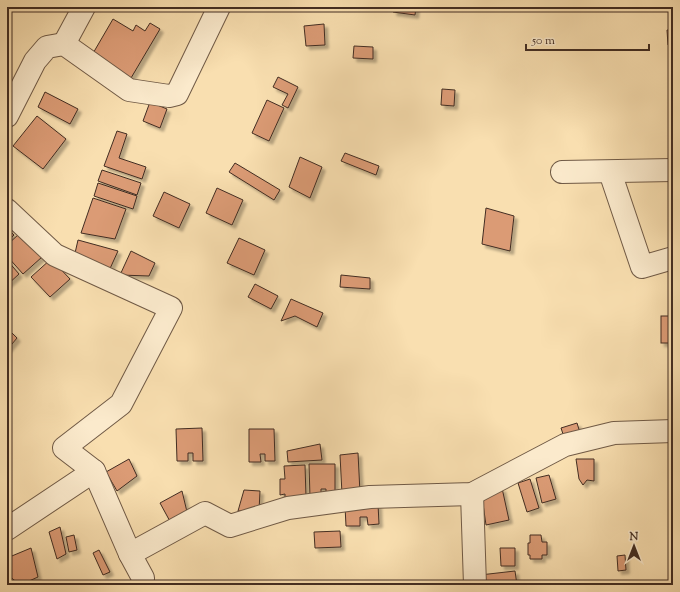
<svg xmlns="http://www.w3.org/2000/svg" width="680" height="592" viewBox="0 0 680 592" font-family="'Sorts Mill Goudy',serif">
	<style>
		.building { fill: #db9b75; stroke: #422d22; filter: url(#shadow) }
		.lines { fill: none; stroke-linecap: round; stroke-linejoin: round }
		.minor-casing { stroke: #705a46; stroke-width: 24 }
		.minor { stroke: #fbeacc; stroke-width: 22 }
	</style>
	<defs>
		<filter id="shadow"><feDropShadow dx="3.5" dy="3.5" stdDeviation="1" flood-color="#0004"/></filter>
	</defs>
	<rect width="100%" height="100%" fill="#f9dfb0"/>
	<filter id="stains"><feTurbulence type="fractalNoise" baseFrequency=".005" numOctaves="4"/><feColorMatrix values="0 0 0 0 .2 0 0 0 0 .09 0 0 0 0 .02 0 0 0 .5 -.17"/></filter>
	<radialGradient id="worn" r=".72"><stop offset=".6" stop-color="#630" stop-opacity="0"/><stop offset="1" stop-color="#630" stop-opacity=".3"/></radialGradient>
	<g class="building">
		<path d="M394,7H416L415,15L393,12Z"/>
		<path d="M113,19L133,31L136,25L145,31L150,23L160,29L131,78L92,55Z"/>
		<path d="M324,24L325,45L306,46L304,26Z"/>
		<path d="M667,30H673V44L668,45Z"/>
		<path d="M354,46L373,47V59L353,58Z"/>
		<path d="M670,51H673V66L670,67Z"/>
		<path d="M278,77L298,87L288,108L282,105L288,94L273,87Z"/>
		<path d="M442,89L455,90L454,106L441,105Z"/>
		<path d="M45,92L78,109L70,124L38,107Z"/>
		<path d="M267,100L284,108L269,141L252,133Z"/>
		<path d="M150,102L167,109L160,128L143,121Z"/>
		<path d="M37,116L66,139L43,169L13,146Z"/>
		<path d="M117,131L127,134L119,158L146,167L142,179L104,166Z"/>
		<path d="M345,153L379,166L376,175L341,161Z"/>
		<path d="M300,157L322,167L310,198L289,187Z"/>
		<path d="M235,163L280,190L274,200L229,172Z"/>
		<path d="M102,170L141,183L137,195L98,181Z"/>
		<path d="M98,183L137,196L133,209L94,196Z"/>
		<path d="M217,188L243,200L232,225L206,213Z"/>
		<path d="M164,192L190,204L179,228L153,216Z"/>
		<path d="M93,198L126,209L115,239L81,233Z"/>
		<path d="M486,208L514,216L510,251L482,244Z"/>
		<path d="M7,228L14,235L7,242Z"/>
		<path d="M19,234L42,257L23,274L7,256V245Z"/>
		<path d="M239,238L265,250L254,275L227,263Z"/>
		<path d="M78,240L118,251L108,273L73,262Z"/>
		<path d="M131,251L155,263L149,276L120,275Z"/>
		<path d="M51,259L70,279L50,297L31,277Z"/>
		<path d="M7,260L19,274L7,285Z"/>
		<path d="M341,275L370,278V289L340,287Z"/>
		<path d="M255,284L278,296L271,309L248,297Z"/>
		<path d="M291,299L323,313L317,327L295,316L281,321Z"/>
		<rect x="661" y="316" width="12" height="27"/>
		<path d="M10,331L17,338L7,350V334Z"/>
		<path d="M577,423L581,436L565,440L561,428Z"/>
		<path d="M202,428L203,461H193V453H188V461H177L176,429Z"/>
		<path d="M249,429H274L275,461H265V454H260L261,462H249Z"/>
		<path d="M320,444L322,460L288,462L287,451Z"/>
		<path d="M358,453L360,493L342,494L340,455Z"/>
		<path d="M129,459L137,476L117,491L106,472Z"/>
		<path d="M576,459H594V481L587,480L583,485L579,479Z"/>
		<path d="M309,464H335V496L326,497V489H321V497H310Z"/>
		<path d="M305,465L306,497L285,498V494L280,495V479H285L284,466Z"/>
		<path d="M549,475L556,499L542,503L536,478Z"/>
		<path d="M530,479L539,508L527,512L518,483Z"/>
		<path d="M502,488L509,520L486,525L482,497Z"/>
		<path d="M244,490L260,491L259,511H238Z"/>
		<path d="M182,491L188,516L172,525L160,503Z"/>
		<path d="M378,504L379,524L368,525L367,517H360V526H346L345,506Z"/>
		<path d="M60,527L66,554L57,559L49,532Z"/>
		<path d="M340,531L341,547L315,548L314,532Z"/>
		<path d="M74,535L77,550L69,552L66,537Z"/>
		<path d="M530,535H541L542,542H547V555H542V559H530V555H528V543H530Z"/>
		<path d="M31,548L38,577L20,585L7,574V558Z"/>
		<path d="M500,548H515V566H501Z"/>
		<path d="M99,550L110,572L103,575L93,553Z"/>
		<path d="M625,555L626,570L618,571L617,556Z"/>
		<path d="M515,571L517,585H481L480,575Z"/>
	</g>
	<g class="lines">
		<defs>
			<g id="minor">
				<path d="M64,44L84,7"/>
				<path d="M7,116L35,61L47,47L64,44L129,90L169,96L177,94L219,7"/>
				<path d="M562,172L673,170"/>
				<path d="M610,172L642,267L673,258"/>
				<path d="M7,210L55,255L171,308L121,404L64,448L94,471L130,554L205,513L230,526L288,508L370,497L472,494L565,445L614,433L673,431"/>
				<path d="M472,494L475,585"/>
				<path d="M7,529L94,471"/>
				<path d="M130,554L143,578L142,585"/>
			</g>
		</defs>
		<use href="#minor" class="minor-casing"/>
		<use href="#minor" class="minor"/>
	</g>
	<rect width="680" height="592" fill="none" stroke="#f9dfb0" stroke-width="24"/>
	<rect x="8" y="8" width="664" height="576" fill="none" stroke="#422d22" stroke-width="2"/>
	<rect x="12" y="12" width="656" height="568" fill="none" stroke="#422d22"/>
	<g transform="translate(634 546)" stroke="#fbeacc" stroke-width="3" paint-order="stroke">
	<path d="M0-3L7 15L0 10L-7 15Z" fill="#422d22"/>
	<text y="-6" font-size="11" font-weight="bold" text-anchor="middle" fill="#422d22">N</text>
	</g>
	<path d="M526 44v6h123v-6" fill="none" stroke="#422d22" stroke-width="2"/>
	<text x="532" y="44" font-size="12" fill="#422d22" stroke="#fbeacc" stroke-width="3" paint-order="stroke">50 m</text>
	<rect width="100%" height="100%" filter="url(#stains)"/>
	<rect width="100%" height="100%" fill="url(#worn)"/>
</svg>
